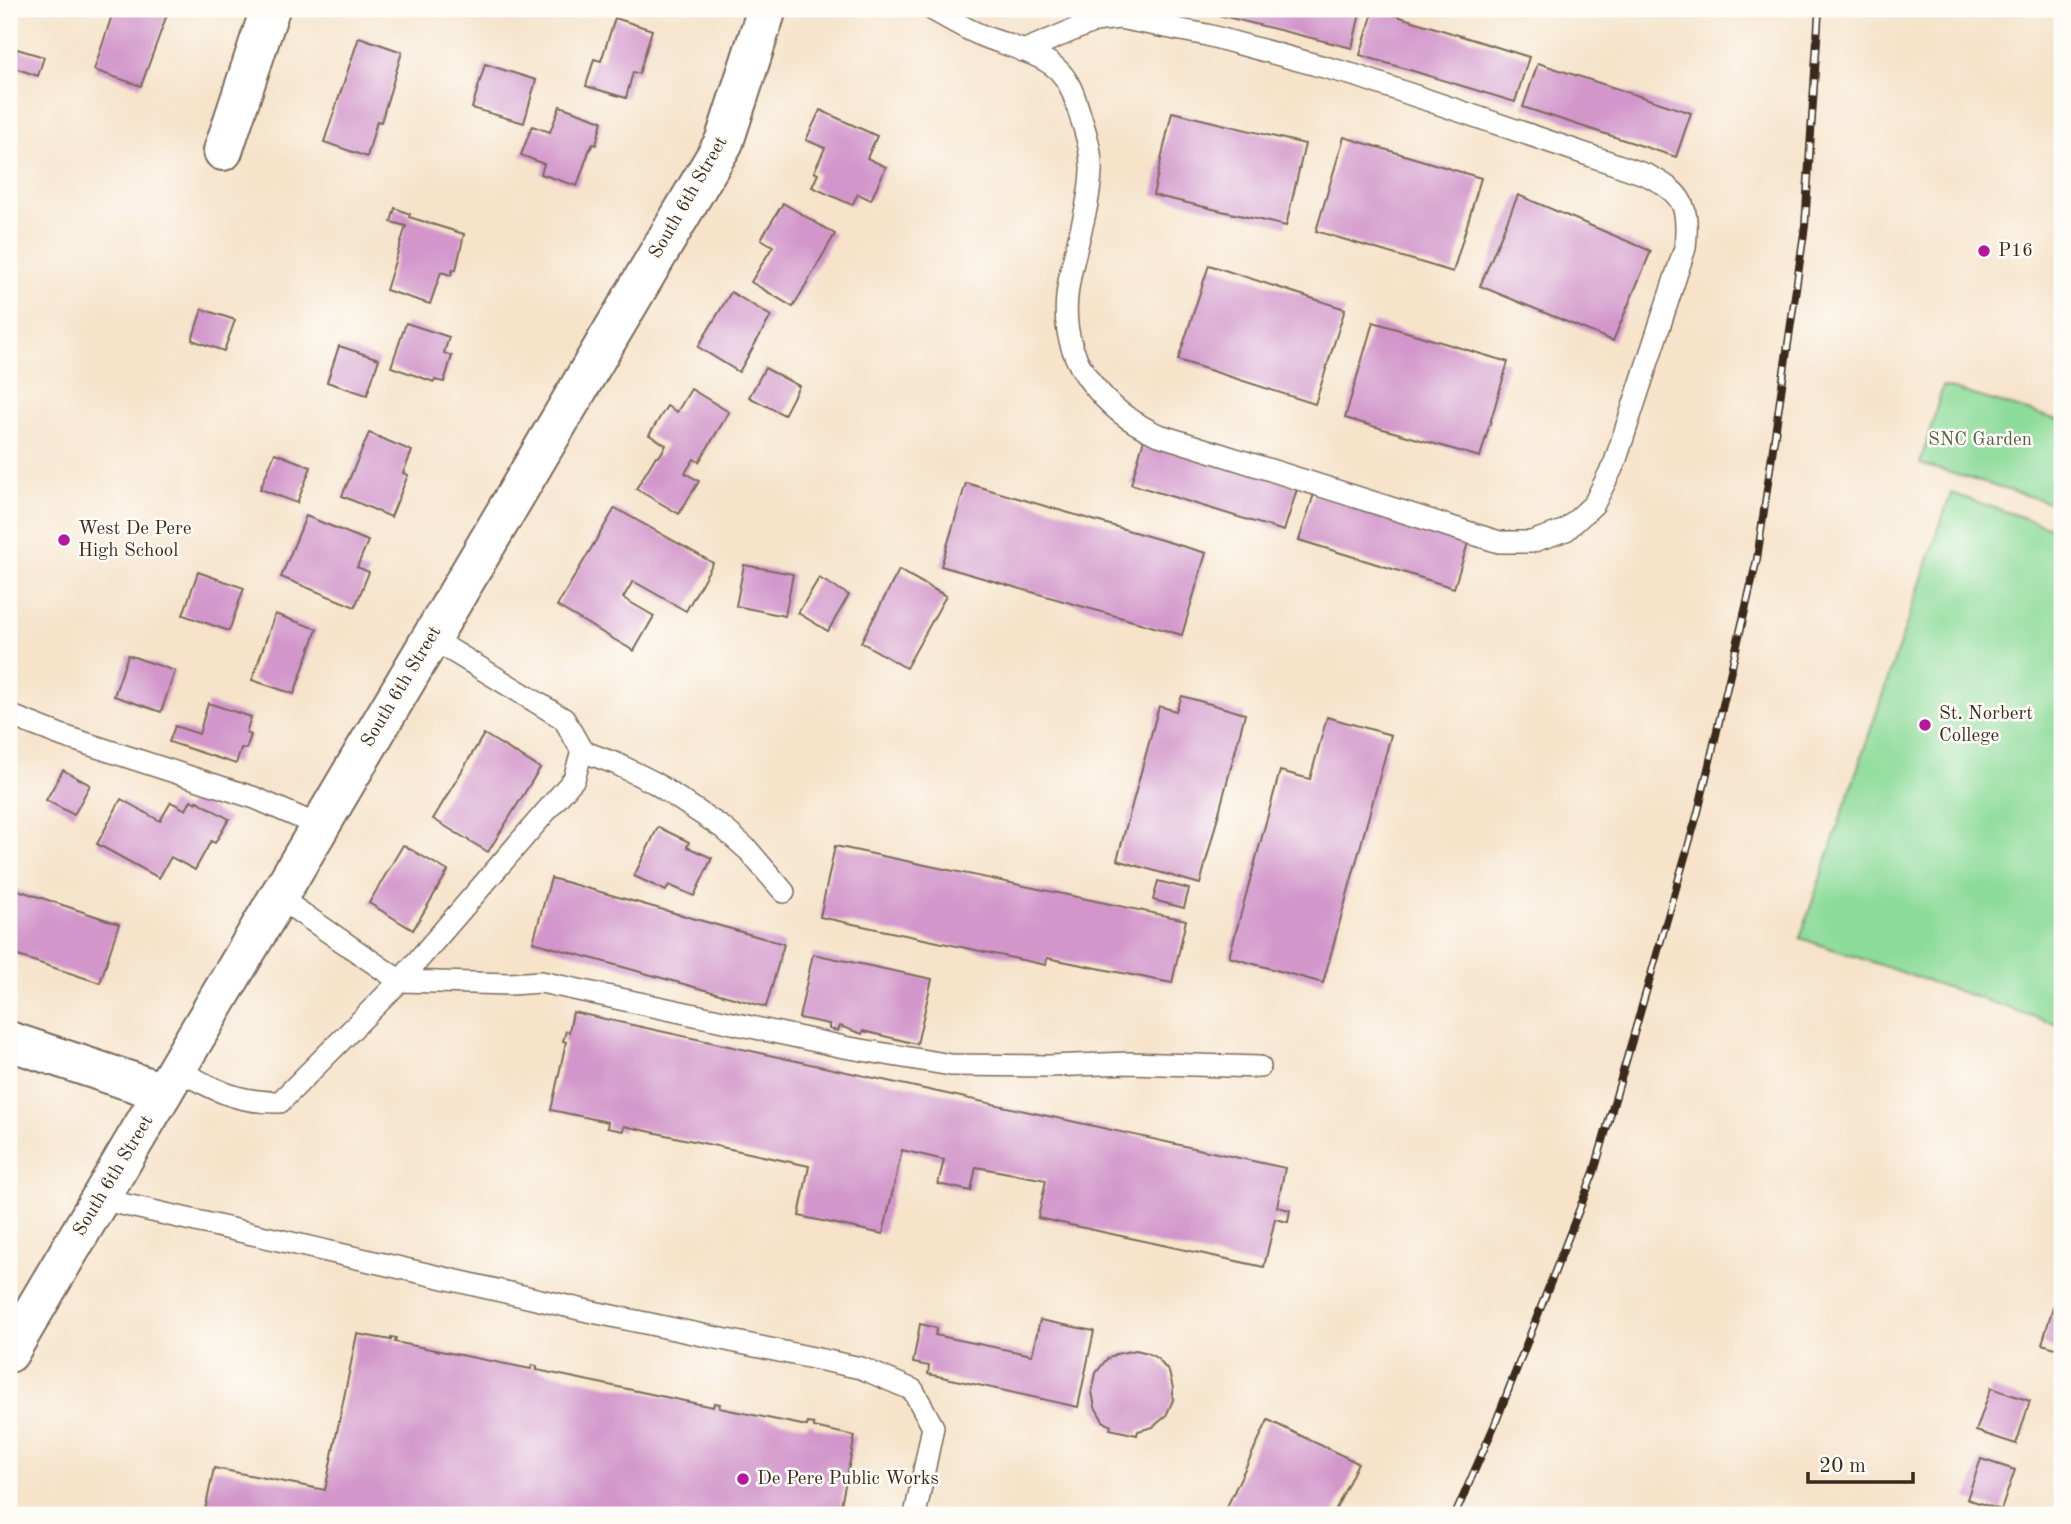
<svg xmlns="http://www.w3.org/2000/svg" width="2071" height="1524" viewBox="0 0 2071 1524" font-family="'Old Standard TT',serif">
	<style>
		.green { fill: #8ddb9a; stroke: #64825c; stroke-width: 2 }
		.building { fill: #d296cb }
		.lines { fill: none; stroke-linecap: round; stroke-linejoin: round }
		.service-casing { stroke: #7c6b5a; stroke-width: 24 }
		.minor-casing { stroke: #7c6b5a; stroke-width: 42 }
		.service { stroke: #fff; stroke-width: 21 }
		.minor { stroke: #fff; stroke-width: 38 }
		.rail-casing { stroke: #3b2a1e; stroke-width: 8 }
		.rail { stroke: #fdfcf7; stroke-width: 5; stroke-dasharray: 16; stroke-linecap: butt }
		.poi-dot { fill: #b5179e; stroke: #fdfcf7; stroke-width: 2.5 }
		.labels { text-anchor: middle; dominant-baseline: central; stroke-width: 5; stroke-linejoin: round; paint-order: stroke }
		.street-label { font-size: 19px; fill: #3b2a1e; stroke: #fdfcf7 }
		.poi-label { font-size: 19px; fill: #3b2a1e; stroke: #fdfcf7; text-anchor: start }
		.park-label { font-size: 19px; fill: #545f43; stroke: #fdfcf7 }
	</style>
	<rect width="100%" height="100%" fill="#fdfcf7"/>
	<filter id="ink" filterUnits="userSpaceOnUse"><feTurbulence type="fractalNoise" baseFrequency=".0143" numOctaves="2"/><feDisplacementMap in="SourceGraphic" scale="14" xChannelSelector="R" yChannelSelector="G"/><feConvolveMatrix kernelMatrix="1 2 1 2 8 2 1 2 1" color-interpolation-filters="sRGB"/></filter>
	<filter id="wash" filterUnits="userSpaceOnUse"><feTurbulence type="fractalNoise" baseFrequency=".00686" numOctaves="4" result="noise"/><feDisplacementMap in="SourceGraphic" scale="28" xChannelSelector="R" yChannelSelector="G"/><feGaussianBlur stdDeviation="1.57" result="paint"/><feColorMatrix in="noise" values="0 0 0 0 0 0 0 0 0 0 0 0 0 0 0 0 0 1.4 0 .05"/><feComposite in="paint" operator="in"/></filter>
	<g filter="url(#wash)">
		<rect width="100%" height="100%" fill="#f6e3ca"/>
		<g class="green">
			<path d="M1943,386L2062,421V506L1920,464Z"/>
			<path d="M1951,493L2062,531V1026L1800,938Z"/>
		</g>
		<g id="blocks">
			<g class="building">
				<path d="M114,9H169L141,86L94,70Z"/>
				<path d="M480,9H513L510,19Z"/>
				<path d="M1194,9H1361L1352,48Z"/>
				<path d="M1374,9L1529,57L1515,102L1360,55Z"/>
				<path d="M615,18L652,30L639,74L633,72L626,98L586,86L594,59L601,61Z"/>
				<path d="M359,37L402,52L381,122L377,121L367,157L324,142Z"/>
				<path d="M17,49L44,57L38,76L12,67Z"/>
				<path d="M1538,63L1691,113L1676,157L1523,107Z"/>
				<path d="M485,64L536,80L524,123L472,108Z"/>
				<path d="M560,106L602,121L596,145L593,144L589,151L577,186L541,174L544,164L521,155L532,126L550,132Z"/>
				<path d="M820,110L877,136L867,158L886,167L871,200L858,194L852,205L812,187L818,174L814,172L825,148L806,140Z"/>
				<path d="M1172,112L1305,144L1286,226L1153,195Z"/>
				<path d="M1344,137L1481,178L1453,272L1316,231Z"/>
				<path d="M1518,195L1651,251L1613,341L1480,286Z"/>
				<path d="M783,203L835,234L793,307L751,282L773,246L761,239Z"/>
				<path d="M395,208L410,214L409,217L464,234L456,270L453,269L451,275L441,272L430,304L386,290L406,226L391,222Z"/>
				<path d="M1209,265L1345,309L1315,404L1178,360Z"/>
				<path d="M731,292L771,316L739,372L698,347Z"/>
				<path d="M202,309L235,320L224,351L192,340Z"/>
				<path d="M1373,322L1508,362L1480,457L1345,418Z"/>
				<path d="M406,323L449,337L444,353L452,356L444,382L435,380L434,382L391,367Z"/>
				<path d="M339,346L379,359L367,395L327,382Z"/>
				<path d="M765,368L799,386L784,415L749,397Z"/>
				<path d="M691,389L729,412L699,462L694,459L685,473L699,481L679,514L636,489L656,456L659,457L666,445L649,435L667,406L677,412Z"/>
				<path d="M369,433L412,451L403,473L408,475L391,517L342,496Z"/>
				<path d="M1144,439L1298,486L1284,531L1131,484Z"/>
				<path d="M275,453L311,467L297,503L260,489Z"/>
				<path d="M966,483L1206,553L1182,635L941,566Z"/>
				<path d="M1314,494L1468,543L1454,588L1299,540Z"/>
				<path d="M615,508L713,563L686,611L633,581L623,598L654,616L634,651L557,606Z"/>
				<path d="M306,516L368,541L357,567L369,572L355,607L281,577Z"/>
				<path d="M744,565L793,574L785,616L736,606Z"/>
				<path d="M899,570L946,596L906,668L861,642Z"/>
				<path d="M198,572L244,588L229,631L183,615Z"/>
				<path d="M819,578L849,595L828,631L798,613Z"/>
				<path d="M275,614L317,629L294,694L252,680Z"/>
				<path d="M128,655L175,671L161,712L114,696Z"/>
				<path d="M1182,696L1245,714L1200,884L1117,860L1159,706L1176,711Z"/>
				<path d="M208,703L251,717L246,733L251,735L246,749L241,748L236,764L169,742L175,726L199,734Z"/>
				<path d="M1327,717L1391,735L1323,983L1229,957L1280,771L1310,779Z"/>
				<path d="M484,734L540,768L488,852L433,819Z"/>
				<path d="M63,770L90,785L74,815L46,800Z"/>
				<path d="M121,799L160,821L171,802L186,810L191,800L196,803L197,801L229,819L215,843L211,841L195,870L171,857L159,878L97,844Z"/>
				<path d="M658,827L689,842L687,847L712,858L694,896L669,885L666,891L634,876Z"/>
				<path d="M403,845L448,871L413,930L369,903Z"/>
				<path d="M835,846L1186,920L1172,983L1047,958L1046,965L820,917Z"/>
				<path d="M551,878L784,944L766,1007L533,942Z"/>
				<path d="M1158,881L1189,889L1184,908L1153,900Z"/>
				<path d="M9,887L119,924L100,983L9,953Z"/>
				<path d="M813,954L932,979L917,1044L863,1031L862,1034L840,1026L838,1031L829,1029V1024L799,1018Z"/>
				<path d="M573,1012L1285,1168L1277,1207L1290,1210L1288,1222L1275,1219L1264,1267L1038,1218L1046,1180L976,1167L971,1191L938,1184L944,1160L902,1150L883,1234L799,1216L809,1166L624,1126L623,1131L607,1128L608,1122L551,1110L566,1042L563,1041L566,1031L569,1032Z"/>
				<path d="M2053,1307L2062,1309V1350L2042,1344Z"/>
				<path d="M1040,1320L1094,1331L1078,1407L928,1374L929,1366L913,1363L920,1324L937,1328L935,1335L1032,1355Z"/>
				<path d="M357,1334L391,1340V1337L396,1338L395,1342L531,1369L532,1365L537,1366V1370L713,1407L714,1403L720,1404L719,1408L807,1426L808,1423L814,1424V1427L855,1436L839,1515H204L214,1468L325,1490Z"/>
				<path d="M1136,1350L1148,1353L1158,1359L1169,1372L1173,1388V1400L1166,1416L1153,1427L1138,1431L1137,1435L1110,1429L1111,1426L1103,1421L1095,1407L1092,1392L1096,1373L1106,1360L1116,1354Z"/>
				<path d="M1991,1388L2030,1401L2016,1444L1976,1431Z"/>
				<path d="M1268,1420L1358,1463L1333,1515H1223Z"/>
				<path d="M1981,1459L2015,1470L2001,1510L1967,1499Z"/>
			</g>
		</g>
	</g>
	<g filter="url(#ink)">
		<use href="#blocks" fill-opacity="0" stroke="#7c6b5a" stroke-width="2"/>
		<g class="lines">
			<defs>
				<g id="service">
					<path d="M931,9C948,18 965,29 983,36C1003,44 1041,54 1056,68C1070,80 1075,98 1080,115C1086,133 1092,152 1091,172C1087,247 1038,312 1090,381C1110,407 1127,420 1156,434L1499,542H1531L1566,530L1594,504L1615,462L1685,248C1689,207 1685,194 1647,175L1357,76L1207,35L1119,18L1095,21L1023,51"/>
					<path d="M9,715L63,736L255,798L319,826"/>
					<path d="M582,751L617,764L655,783L723,828L748,850L784,892"/>
					<path d="M278,897L400,981L510,984L541,982L844,1047L951,1065L1049,1066L1129,1063L1260,1067"/>
					<path d="M176,1069C213,1089 237,1103 280,1102L400,981L574,779L582,751L564,719L431,638"/>
					<path d="M100,1199L588,1311L861,1368L913,1390L933,1427L915,1515"/>
				</g>
				<g id="minor">
					<path d="M223,151L270,9"/>
					<path d="M9,1041L163,1092"/>
					<path d="M9,1353L724,142L767,9"/>
				</g>
			</defs>
			<use href="#service" class="service-casing"/>
			<use href="#minor" class="minor-casing"/>
			<use href="#service" class="service"/>
			<use href="#minor" class="minor"/>
			<defs>
				<path id="rail" d="M1455,1515L1495,1424L1594,1172L1698,812L1757,559L1805,226L1819,9"/>
			</defs>
			<use href="#rail" class="rail-casing"/>
			<use href="#rail" class="rail"/>
		</g>
	</g>
	<g class="poi-dot">
		<circle cx="1984" cy="251" r="7"/>
		<circle cx="64" cy="540" r="7"/>
		<circle cx="1925" cy="725" r="7"/>
		<circle cx="743" cy="1479" r="7"/>
	</g>
	<g class="labels">
		<g class="street-label">
			<text transform="translate(689 198) rotate(-60)">South 6th Street</text>
			<text transform="translate(402 687) rotate(-59)">South 6th Street</text>
			<text transform="translate(114 1176) rotate(-59)">South 6th Street</text>
		</g>
		<g class="poi-label">
			<text x="1998" y="251">P16</text>
			<text x="78" y="529">West De Pere<tspan x="78" dy="22">High School</tspan></text>
			<text x="1939" y="714">St. Norbert<tspan x="1939" dy="22">College</tspan></text>
			<text x="757" y="1479">De Pere Public Works</text>
		</g>
		<g class="park-label">
			<text x="1980" y="440">SNC Garden</text>
		</g>
	</g>
	<rect width="2071" height="1524" fill="none" stroke="#fdfcf7" stroke-width="35"/>
	<path d="M1808 1472v10h105v-10" fill="none" stroke="#3b2a1e" stroke-width="3.5"/>
	<text x="1819" y="1472" font-size="21" fill="#3b2a1e" stroke="#fdfcf7" stroke-width="5" paint-order="stroke">20 m</text>
</svg>
